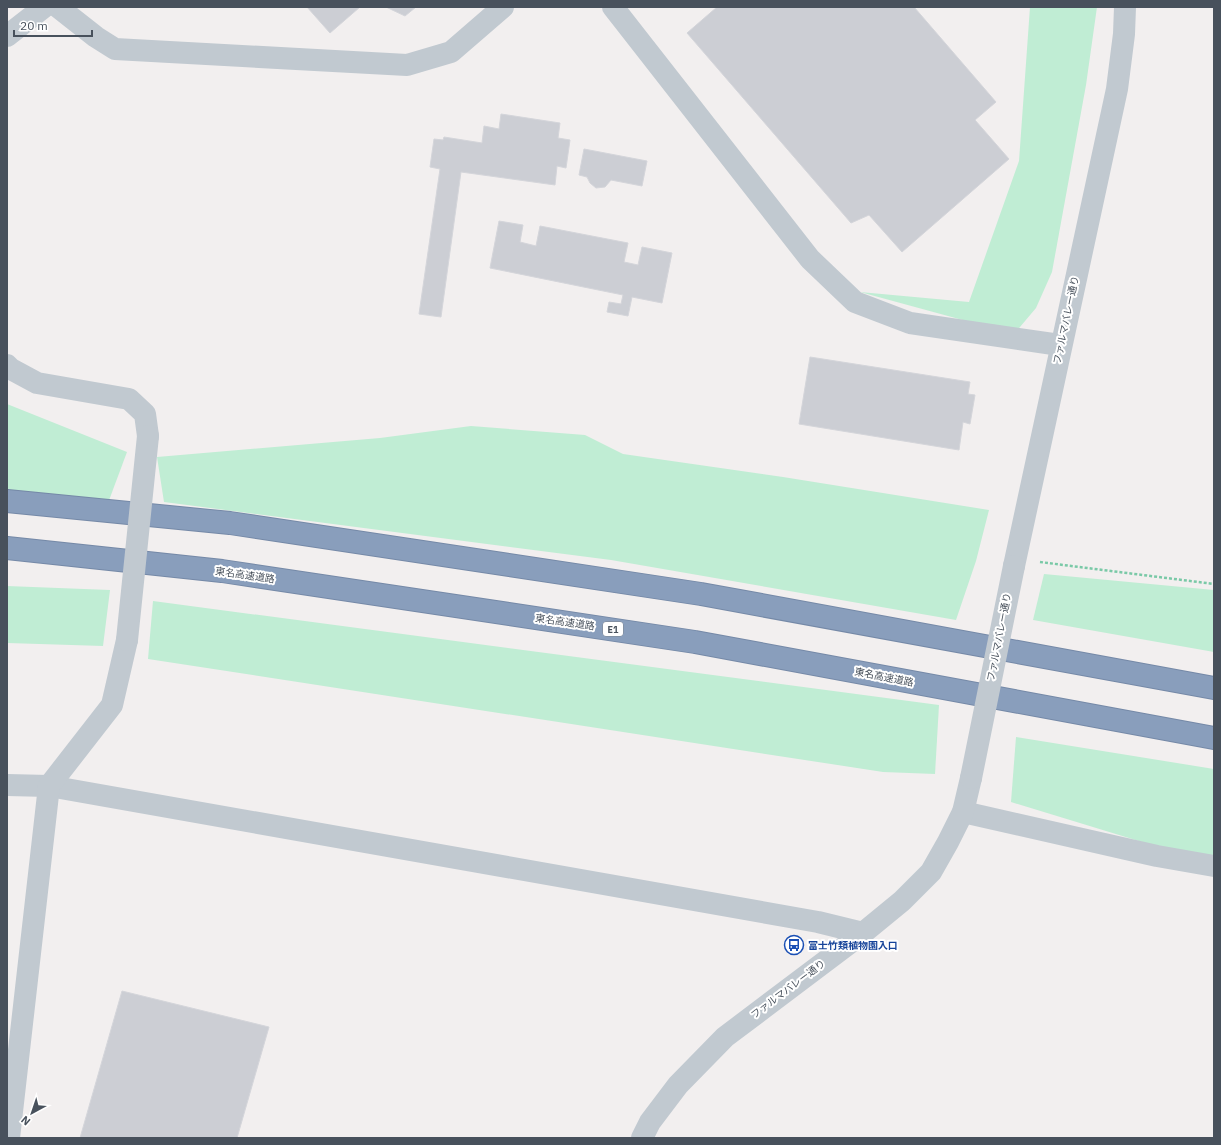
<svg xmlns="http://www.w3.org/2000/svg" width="1221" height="1145" viewBox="0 0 1221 1145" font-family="'IBM Plex Sans','Noto Sans JP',sans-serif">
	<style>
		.green { fill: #c0edd4 }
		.building { fill: #ccced4; stroke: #d4d5da }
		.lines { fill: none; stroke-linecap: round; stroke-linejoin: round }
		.highway-casing { stroke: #7589a7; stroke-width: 24 }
		.path { stroke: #7ac9a7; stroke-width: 2.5; stroke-dasharray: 3 2; stroke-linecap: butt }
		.minor { stroke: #c1c9d0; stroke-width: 22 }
		.highway { stroke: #899ebc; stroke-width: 22 }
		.minor-bridge { stroke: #c1c9d0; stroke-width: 22 }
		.labels { text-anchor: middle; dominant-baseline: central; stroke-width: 4; stroke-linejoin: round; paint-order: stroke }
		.shield { fill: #fff; stroke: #7f858d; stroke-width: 1 }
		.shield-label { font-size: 9px; font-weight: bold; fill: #48515c }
		.street-label { font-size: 10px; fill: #48515c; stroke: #fff }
		.transit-label { font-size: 10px; font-weight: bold; fill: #164399; stroke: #fff; text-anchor: start }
	</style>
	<rect width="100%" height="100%" fill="#f2efef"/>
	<g class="green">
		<path d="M1030,7H1097L1086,85L1052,272L1036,308L1014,334L860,292L969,302L1019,161Z"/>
		<path d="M7,404L127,452L108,503L7,491Z"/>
		<path d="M471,426L585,435L623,454L783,477L989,510L976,561L956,620L611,560L164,502L157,457L380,438Z"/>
		<path d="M1044,574L1214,590V652L1033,620Z"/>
		<path d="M7,586L110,590L103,646L7,643Z"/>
		<path d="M153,601L939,705L935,774L883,772L148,659Z"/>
		<path d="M1016,737L1214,769V864L1011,802Z"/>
	</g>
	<g class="building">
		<path d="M307,7H360L330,33Z"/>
		<path d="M386,7H416L405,16Z"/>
		<path d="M717,7H914L996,102L975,120L1009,159L902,252L869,215L851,223L687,33Z"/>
		<path d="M501,114L560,123L558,138L570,140L566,168L557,166L555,185L461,172L441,317L419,314L440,169L430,167L434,139L443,140L444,137L482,143L484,126L499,129Z"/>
		<path d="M584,149L647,161L642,186L611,180L605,187L596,188L590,183L587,177L579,175Z"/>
		<path d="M499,221L523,225L520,242L536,246L540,226L628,243L624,262L638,265L642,247L672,253L662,303L632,297L628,316L607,312L609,302L621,304L623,295L490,268Z"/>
		<path d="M810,357L970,382L968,394L975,395L970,424L963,422L959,450L799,424Z"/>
		<path d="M122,991L269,1027L237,1138H80Z"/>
	</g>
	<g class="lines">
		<defs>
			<g id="highway">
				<path d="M7,501L230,523L701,594L1214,688"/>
				<path d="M7,548L222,571L695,642L1214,738"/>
			</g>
		</defs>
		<use href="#highway" class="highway-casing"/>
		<path class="path" d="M1040,562L1214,584"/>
		<g class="minor">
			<path d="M58,7L96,37L115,49L407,65L451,52L503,7"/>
			<path d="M613,7L810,259L855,302L910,323L1060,345"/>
			<path d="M7,36L44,7"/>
			<path d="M7,365L11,369L37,383L129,399L145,414L148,436"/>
			<path d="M1014,566L1117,89L1124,34L1125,7"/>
			<path d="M7,785L49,786L818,922L863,933"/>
			<path d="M963,812L1157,856L1214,866"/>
			<path d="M9,1138L49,786L112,705L127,640"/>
			<path d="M642,1138L650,1122L678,1085L725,1037L863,933L902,901L931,872L948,842L963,812L971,778"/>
		</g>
		<use href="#highway" class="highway"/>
		<g class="minor-bridge">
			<path d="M127,640L148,436"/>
			<path d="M971,778L1014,566"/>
		</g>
	</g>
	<defs>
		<symbol id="bus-ring" viewBox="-11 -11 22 22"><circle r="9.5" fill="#fff" stroke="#1a4fb4" stroke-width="1.5"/><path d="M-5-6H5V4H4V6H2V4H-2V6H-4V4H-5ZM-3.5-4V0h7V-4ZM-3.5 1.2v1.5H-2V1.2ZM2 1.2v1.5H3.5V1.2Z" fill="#1a4fb4"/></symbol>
	</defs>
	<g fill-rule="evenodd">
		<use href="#bus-ring" x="783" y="934" width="22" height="22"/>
	</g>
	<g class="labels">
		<rect class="shield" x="603" y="622" width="20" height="14" rx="3"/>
		<g class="shield-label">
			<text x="613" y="629">E1</text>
		</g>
		<g class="street-label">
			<text transform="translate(1066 320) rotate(-78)">ファルマバレー通り</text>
			<text transform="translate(245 575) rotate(8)">東名高速道路</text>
			<text transform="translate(565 622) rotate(8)">東名高速道路</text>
			<text transform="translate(999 637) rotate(-79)">ファルマバレー通り</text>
			<text transform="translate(884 677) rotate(11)">東名高速道路</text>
			<text transform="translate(788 989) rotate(-37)">ファルマバレー通り</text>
		</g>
		<g class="transit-label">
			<text x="808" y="945">富士竹類植物園入口</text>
		</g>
	</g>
	<rect width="1221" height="1145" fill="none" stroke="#48515c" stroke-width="16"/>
	<g transform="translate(32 1113) rotate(220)" stroke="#ffffff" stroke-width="3" paint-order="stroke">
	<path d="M0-3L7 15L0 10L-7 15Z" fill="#48515c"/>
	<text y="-6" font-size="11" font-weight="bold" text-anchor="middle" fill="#48515c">N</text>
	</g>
	<path d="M14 30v6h78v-6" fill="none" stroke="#48515c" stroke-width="2"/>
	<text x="20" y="30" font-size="12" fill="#48515c" stroke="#ffffff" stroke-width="3" paint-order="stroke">20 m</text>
</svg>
